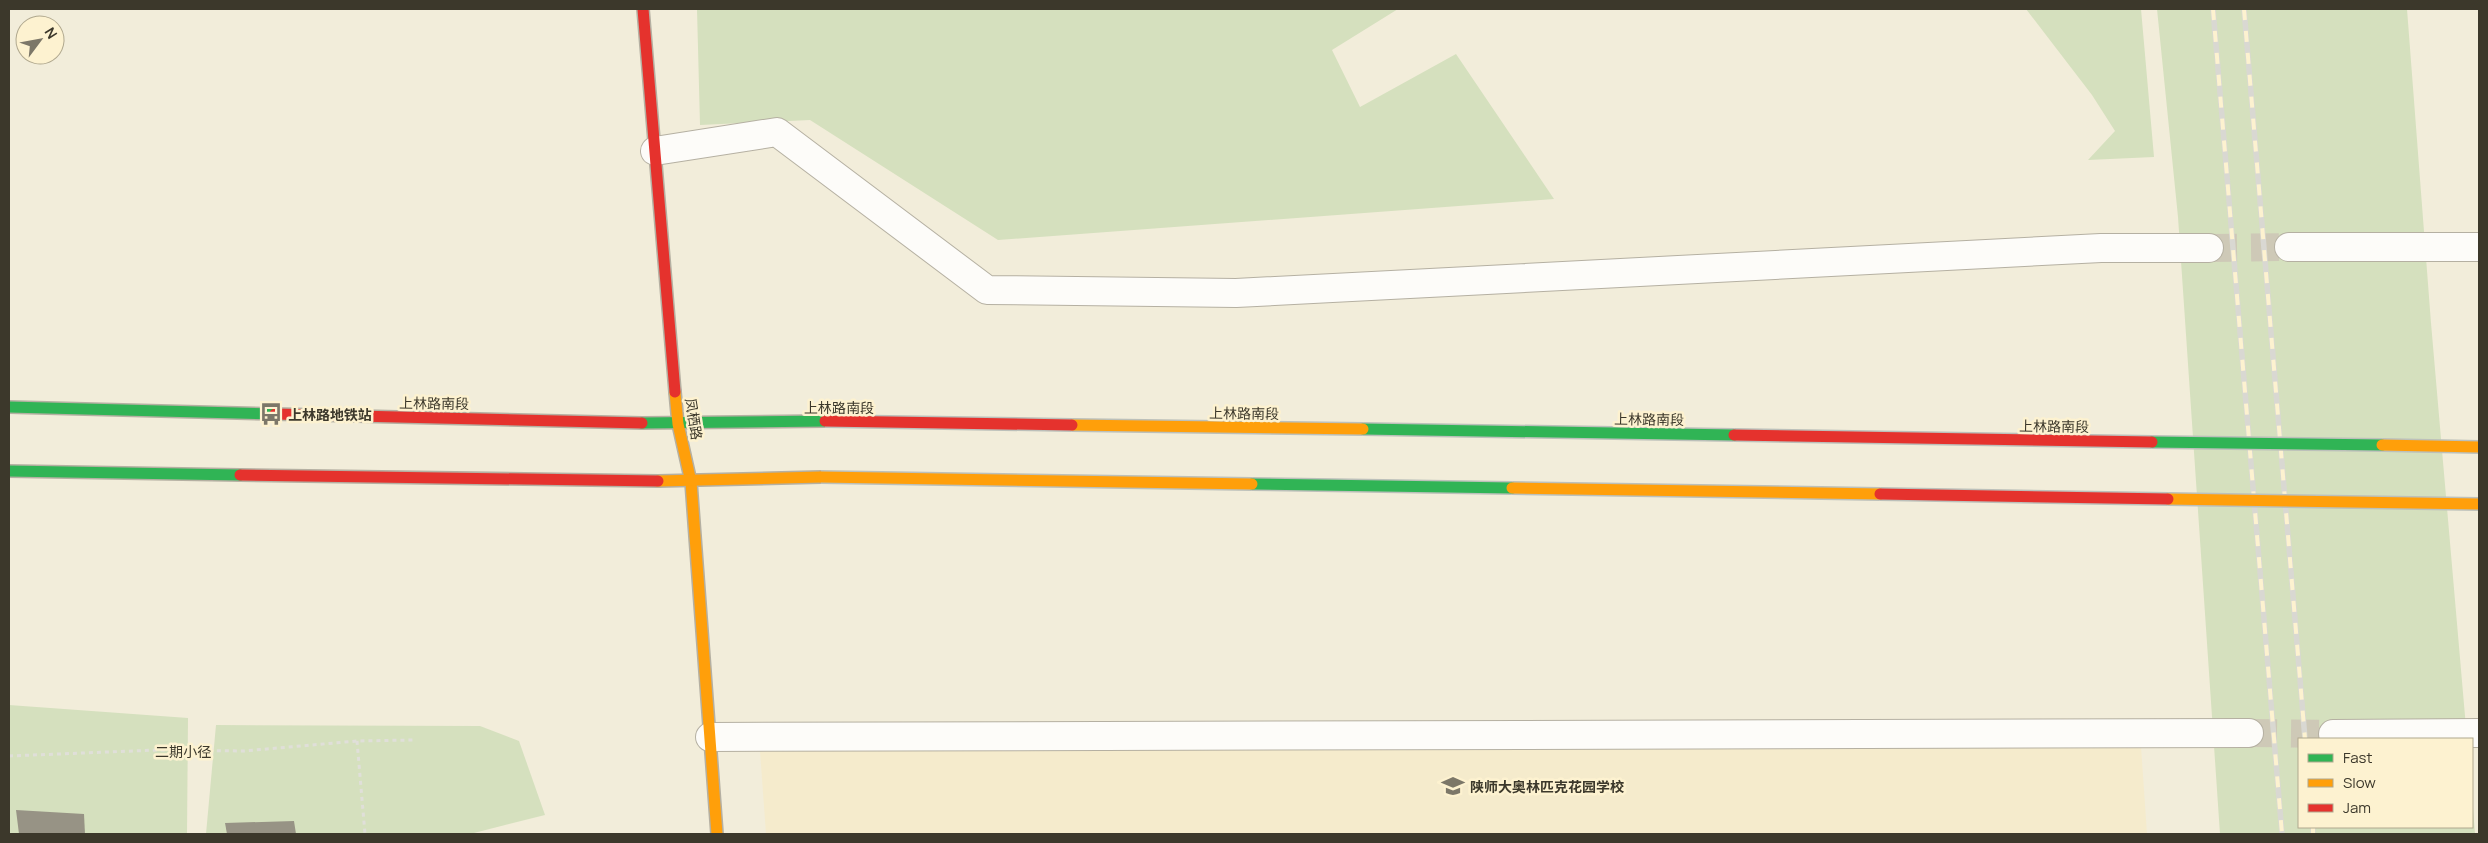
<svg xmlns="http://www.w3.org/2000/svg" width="2488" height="843" viewBox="0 0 2488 843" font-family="Manrope,'Noto Sans SC',sans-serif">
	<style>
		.built { fill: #f5ebcc }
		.green { fill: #d5e0be }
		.building { fill: #979385 }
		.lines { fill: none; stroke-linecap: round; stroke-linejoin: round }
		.street-tunnel { stroke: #cec9b7; stroke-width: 28; stroke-dasharray: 28 14; stroke-linecap: butt }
		.street-casing { stroke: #b5b0a2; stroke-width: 30 }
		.fast-casing { stroke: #b5b0a2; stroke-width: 14 }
		.slow-casing { stroke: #b5b0a2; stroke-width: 14 }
		.jam-casing { stroke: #b5b0a2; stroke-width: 14 }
		.path { stroke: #e0dfd9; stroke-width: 3; stroke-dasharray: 4 4; stroke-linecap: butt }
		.street { stroke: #fdfcf9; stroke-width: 28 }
		.fast { stroke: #30b455; stroke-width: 11 }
		.slow { stroke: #ff9f0a; stroke-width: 11 }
		.jam { stroke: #e5322d; stroke-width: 11 }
		.rail-casing { stroke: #d9d8d2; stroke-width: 5.5 }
		.rail { stroke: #fdf2d0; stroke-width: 4; stroke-dasharray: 11; stroke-linecap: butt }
		.fast-bridge-casing { stroke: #bcc0ba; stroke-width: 14; stroke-linecap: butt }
		.slow-bridge-casing { stroke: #bcc0ba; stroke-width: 14; stroke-linecap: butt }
		.jam-bridge-casing { stroke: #bcc0ba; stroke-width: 14; stroke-linecap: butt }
		.fast-bridge { stroke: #30b455; stroke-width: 11 }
		.slow-bridge { stroke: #ff9f0a; stroke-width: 11 }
		.jam-bridge { stroke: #e5322d; stroke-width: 11 }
		.labels { text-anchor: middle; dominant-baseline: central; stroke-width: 5; stroke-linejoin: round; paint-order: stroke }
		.street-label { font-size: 14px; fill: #3c382b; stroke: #fdf2d0 }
		.poi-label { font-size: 14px; font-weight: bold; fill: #3c382b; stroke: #fdf2d0; text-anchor: start }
	</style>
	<rect width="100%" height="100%" fill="#f2edda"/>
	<path class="built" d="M2140,732L2147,834H766L759,737Z"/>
	<g class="green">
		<path d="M1398,9L1332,50L1360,107L1456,54L1554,199L998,240L810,120L700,125L697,9Z"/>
		<path d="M2026,9H2141L2154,157L2088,160L2115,131L2092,95Z"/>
		<path d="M2157,9H2407L2431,323L2467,739H2299V827H2472V795L2475,834H2220L2178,217Z"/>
		<path d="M9,705L188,718L187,834H9Z"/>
		<path d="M216,725L480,726L519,741L545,815L470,834H206Z"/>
	</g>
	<g class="building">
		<path d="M16,810L84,814L85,834H19Z"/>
		<path d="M294,821L296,834H227L225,823Z"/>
	</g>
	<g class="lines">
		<g class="street-tunnel">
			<path d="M2209,248L2289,247"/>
			<path d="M2249,733L2333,734"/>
		</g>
		<defs>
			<g id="street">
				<path d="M655,151L777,132L987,290L1236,293L2101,248H2209"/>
				<path d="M2289,247H2479"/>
				<path d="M2333,734L2479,733"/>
				<path d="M710,737L2249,733"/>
			</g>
			<g id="fast">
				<path d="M9,407L275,414"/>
				<path d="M642,423L825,421"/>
				<path d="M9,471L240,475"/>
			</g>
			<g id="slow">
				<path d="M675,392L678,424L691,482L717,834"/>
				<path d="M658,481L821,477"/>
			</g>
			<g id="jam">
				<path d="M643,9L675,392"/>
				<path d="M275,414L642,423"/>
				<path d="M240,475L658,481"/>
			</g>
		</defs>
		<use href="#street" class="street-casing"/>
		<use href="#fast" class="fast-casing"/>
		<use href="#slow" class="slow-casing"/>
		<use href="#jam" class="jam-casing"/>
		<g class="path">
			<path d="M357,741L365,834"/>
			<path d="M9,756L157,750L244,751L357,741L413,740"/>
		</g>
		<use href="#street" class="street"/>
		<use href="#fast" class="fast"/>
		<use href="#slow" class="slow"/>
		<use href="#jam" class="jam"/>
		<defs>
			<g id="rail">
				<path d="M2213,9L2282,834"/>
				<path d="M2244,9L2305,739"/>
				<path d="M2313,827V834"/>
			</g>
		</defs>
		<use href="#rail" class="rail-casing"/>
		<use href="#rail" class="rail"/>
		<defs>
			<g id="fast-bridge">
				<path d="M1363,429L1734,435"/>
				<path d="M2152,442L2382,445"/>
				<path d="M1252,484L1512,488"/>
			</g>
			<g id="slow-bridge">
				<path d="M1072,425L1363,429"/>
				<path d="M2382,445L2479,447"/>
				<path d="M821,477L1252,484"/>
				<path d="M1512,488L1880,494"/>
				<path d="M2168,499L2479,504"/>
			</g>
			<g id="jam-bridge">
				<path d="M825,421L1072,425"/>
				<path d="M1734,435L2152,442"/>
				<path d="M1880,494L2168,499"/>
			</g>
		</defs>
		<use href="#fast-bridge" class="fast-bridge-casing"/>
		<use href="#slow-bridge" class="slow-bridge-casing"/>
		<use href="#jam-bridge" class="jam-bridge-casing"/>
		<use href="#fast-bridge" class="fast-bridge"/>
		<use href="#slow-bridge" class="slow-bridge"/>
		<use href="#jam-bridge" class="jam-bridge"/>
	</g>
	<defs>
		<symbol id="bus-bare" viewBox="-9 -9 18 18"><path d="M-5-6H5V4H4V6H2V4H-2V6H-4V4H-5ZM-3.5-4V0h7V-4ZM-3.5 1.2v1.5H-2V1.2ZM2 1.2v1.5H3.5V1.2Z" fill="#7c7768" stroke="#fdf2d0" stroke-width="2.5" paint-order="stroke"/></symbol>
		<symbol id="school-bare" viewBox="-9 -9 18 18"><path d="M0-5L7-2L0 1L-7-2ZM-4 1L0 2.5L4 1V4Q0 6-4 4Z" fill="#7c7768" stroke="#fdf2d0" stroke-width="2.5" paint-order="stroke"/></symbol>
	</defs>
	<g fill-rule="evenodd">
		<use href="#bus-bare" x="255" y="398" width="32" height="32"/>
		<use href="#school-bare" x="1437" y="770" width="32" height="32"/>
	</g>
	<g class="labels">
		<g class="street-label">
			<text transform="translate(434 403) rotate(1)">上林路南段</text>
			<text x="839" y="407">上林路南段</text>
			<text transform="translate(1244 413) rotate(1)">上林路南段</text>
			<text transform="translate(694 419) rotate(81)">凤栖路</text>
			<text transform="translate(1649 419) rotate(1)">上林路南段</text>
			<text transform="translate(2054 426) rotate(1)">上林路南段</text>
			<text x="183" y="751">二期小径</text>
		</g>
		<g class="poi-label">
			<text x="288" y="414">上林路地铁站</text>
			<text x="1470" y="786">陕师大奥林匹克花园学校</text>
		</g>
	</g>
	<rect width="2488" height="843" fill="none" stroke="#3c382b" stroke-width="20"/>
	<rect x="2298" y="738" width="175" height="90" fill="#fdf2d0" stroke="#b0a88e"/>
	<rect x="2308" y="754" width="25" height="8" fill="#30b455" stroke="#b0a88e"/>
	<text x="2343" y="763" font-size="15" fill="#3c382b">Fast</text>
	<rect x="2308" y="779" width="25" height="8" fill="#ff9f0a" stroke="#b0a88e"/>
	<text x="2343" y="788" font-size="15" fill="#3c382b">Slow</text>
	<rect x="2308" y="804" width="25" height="8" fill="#e5322d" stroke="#b0a88e"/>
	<text x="2343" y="813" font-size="15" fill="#3c382b">Jam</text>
	<g transform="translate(40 40) rotate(58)"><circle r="24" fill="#fdf2d0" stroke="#b0a88e"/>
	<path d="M0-4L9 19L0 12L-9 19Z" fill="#7c7768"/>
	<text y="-8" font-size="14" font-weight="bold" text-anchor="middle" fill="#3c382b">N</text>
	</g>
</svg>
